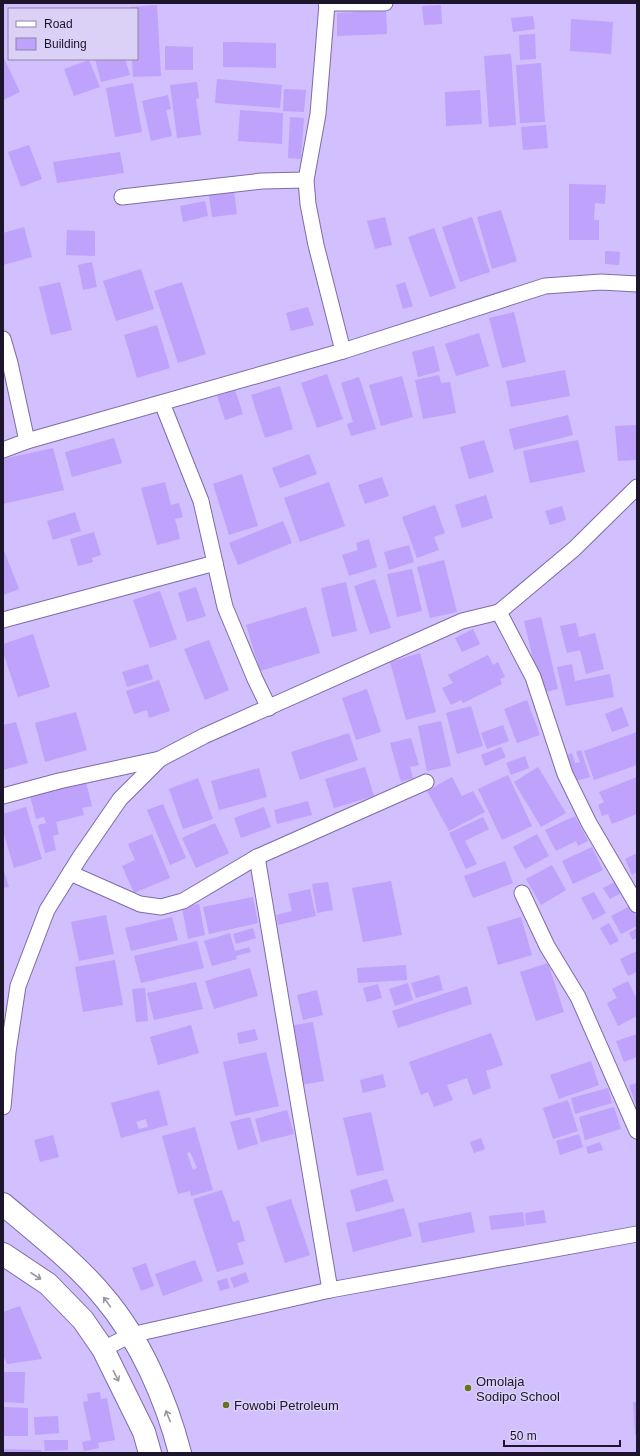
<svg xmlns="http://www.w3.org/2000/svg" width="640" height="1456" viewBox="0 0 640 1456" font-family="Helvetica,sans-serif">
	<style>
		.building { fill: #bea2fc; fill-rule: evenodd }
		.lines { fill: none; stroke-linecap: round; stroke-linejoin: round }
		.minor-casing { stroke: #7e6da6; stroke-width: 17 }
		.secondary-casing { stroke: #7e6da6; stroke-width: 24 }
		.minor { stroke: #fff; stroke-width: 15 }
		.secondary { stroke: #fff; stroke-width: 22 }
		.oneway { stroke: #9996a0 }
		.poi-dot { fill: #66721d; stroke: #dbd1f7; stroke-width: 1.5 }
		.labels { text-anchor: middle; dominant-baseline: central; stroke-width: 3; stroke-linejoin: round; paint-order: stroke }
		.poi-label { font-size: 13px; fill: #1c152b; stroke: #dbd1f7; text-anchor: start }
	</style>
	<rect width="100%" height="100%" fill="#d1bffe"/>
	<g class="building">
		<path d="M157,5L161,76L133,77L132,59H137V9H130V7Z"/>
		<path d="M441,5L442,24L424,25L422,6Z"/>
		<path d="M386,11L387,34L337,36V13Z"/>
		<path d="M533,16L535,29L513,32L511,18Z"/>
		<path d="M571,19L613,22L611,54L570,51Z"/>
		<path d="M535,34L536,59L520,60L519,35Z"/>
		<path d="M223,42L276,43V68L223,67Z"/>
		<path d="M165,46L193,47V70H165Z"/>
		<path d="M511,54L516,125L489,127L484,56Z"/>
		<path d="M3,56L20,92L3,100Z"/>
		<path d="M95,59H125L130,75L101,82Z"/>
		<path d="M89,60L100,87L74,96L64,69Z"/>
		<path d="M541,63L545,122L520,123L516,65Z"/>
		<path d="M217,79L282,85L280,108L215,103Z"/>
		<path d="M197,82L199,98L196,99L201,135L177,138L170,85Z"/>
		<path d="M133,83L142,132L115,137L106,88Z"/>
		<path d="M284,89L306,90L304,112L283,111Z"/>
		<path d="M480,90L482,124L446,126L445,92Z"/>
		<path d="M168,95L171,109L166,110L172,136L151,141L142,101Z"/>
		<path d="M240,110L283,113L282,144L238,141Z"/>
		<path d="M290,117L304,118L301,159L288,158Z"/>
		<path d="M546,125L548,148L523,150L521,127Z"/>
		<path d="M29,145L42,179L21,187L8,152Z"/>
		<path d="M120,152L124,173L57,183L53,162Z"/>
		<path d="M569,184L606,185L605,204L595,203L594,220H599V240H569Z"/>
		<path d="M234,191L237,214L212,217L209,195Z"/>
		<path d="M205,201L208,216L183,222L180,206Z"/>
		<path d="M501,210L517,261L492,269L477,217Z"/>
		<path d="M385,217L392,245L375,249L367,221Z"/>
		<path d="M472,217L490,272L460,282L442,227Z"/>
		<path d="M24,227L32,257L3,265V233Z"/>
		<path d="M434,228L456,288L430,297L408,237Z"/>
		<path d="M67,230L95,231V256L66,255Z"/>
		<path d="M605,251L620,252L619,265L605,264Z"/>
		<path d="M92,262L97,287L83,290L78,265Z"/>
		<path d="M141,269L154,309L116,321L103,281Z"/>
		<path d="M60,282L72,330L51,335L39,287Z"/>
		<path d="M182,282L206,354L178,363L154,291Z"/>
		<path d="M405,282L413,306L403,309L396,285Z"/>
		<path d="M308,307L314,325L291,331L286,313Z"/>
		<path d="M514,312L526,362L502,368L489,318Z"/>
		<path d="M157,325L170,368L137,378L124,335Z"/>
		<path d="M479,333L489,366L456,376L445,344Z"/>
		<path d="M434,346L440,371L418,377L412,352Z"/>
		<path d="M565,370L570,396L511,407L506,381Z"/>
		<path d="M327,374L343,419L317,428L301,383Z"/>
		<path d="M439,375L441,383L450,382L456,413L423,419L415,380Z"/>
		<path d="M402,376L413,417L381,426L369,385Z"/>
		<path d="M359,377L376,429L351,436L347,424L353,422L341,383Z"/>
		<path d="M280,386L293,429L265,438L251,395Z"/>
		<path d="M235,390L243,414L225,420L217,396Z"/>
		<path d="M568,415L573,435L514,450L509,429Z"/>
		<path d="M637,425V460L618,461L615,426Z"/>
		<path d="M114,438L122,463L72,477L65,452Z"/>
		<path d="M484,440L494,472L469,479L460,447Z"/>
		<path d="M578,440L585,472L530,483L523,451Z"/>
		<path d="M53,448L64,490L3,504V459Z"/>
		<path d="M309,454L317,474L280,488L272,468Z"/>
		<path d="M242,474L258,526L229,535L213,484Z"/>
		<path d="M382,477L389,496L365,504L358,485Z"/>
		<path d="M165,482L171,505L179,503L183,517L175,519L180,539L157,545L141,488Z"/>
		<path d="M329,482L345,526L300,542L284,498Z"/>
		<path d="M486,495L493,518L462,528L455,505Z"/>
		<path d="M435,505L445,533L434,537L439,550L417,558L402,517Z"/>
		<path d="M562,506L566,520L550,525L545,511Z"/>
		<path d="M75,512L81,531L53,540L47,521Z"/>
		<path d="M283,521L292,543L238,565L229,543Z"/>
		<path d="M94,532L101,555L92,558L93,562L78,566L70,539Z"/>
		<path d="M369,539L377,567L349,576L342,555L358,550L356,543Z"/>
		<path d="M409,545L414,562L389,570L384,552Z"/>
		<path d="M3,548L19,589L3,595Z"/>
		<path d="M444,560L457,612L430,618L417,567Z"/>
		<path d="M412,569L422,611L397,617L387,574Z"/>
		<path d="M375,579L391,628L370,634L354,586Z"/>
		<path d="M346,582L357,631L332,637L321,588Z"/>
		<path d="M196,587L206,616L187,622L178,593Z"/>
		<path d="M160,591L177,639L150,648L133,600Z"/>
		<path d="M306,607L320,653L260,671L246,625Z"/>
		<path d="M541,617L558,689L541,693L524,621Z"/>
		<path d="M576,623L579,637L595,633L604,669L586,674L580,650L567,653L560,626Z"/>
		<path d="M473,629L480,644L462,652L455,638Z"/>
		<path d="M33,634L50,687L18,697L3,652V644Z"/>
		<path d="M209,640L229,690L205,700L184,649Z"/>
		<path d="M420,653L436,712L406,720L390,662Z"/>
		<path d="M488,655L493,665L498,662L505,677L500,679L502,684L463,703L461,700L451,705L442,688L453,683L448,675Z"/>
		<path d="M148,664L153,679L127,687L122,672Z"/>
		<path d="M572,664L575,681L610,674L614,697L566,706L557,667Z"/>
		<path d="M159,680L170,711L149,718L147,710L134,714L126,691Z"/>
		<path d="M367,689L381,732L356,740L342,698Z"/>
		<path d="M527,700L540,735L517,743L504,709Z"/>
		<path d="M471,706L483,746L457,754L446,713Z"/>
		<path d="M622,707L629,726L612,732L605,714Z"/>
		<path d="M76,712L87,750L45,762L35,723Z"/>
		<path d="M441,721L451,766L427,771L418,726Z"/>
		<path d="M16,722L28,763L3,770V725Z"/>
		<path d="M503,725L509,741L487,749L481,733Z"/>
		<path d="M637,732V765L594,780L584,751Z"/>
		<path d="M349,733L358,760L300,780L291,752Z"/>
		<path d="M411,738L419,765L410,767L413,778L401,782L390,743Z"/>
		<path d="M501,747L506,757L485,766L481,755Z"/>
		<path d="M581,750L590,777L576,781L567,755L572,753L575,763L580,762L576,752Z"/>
		<path d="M525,756L529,768L511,775L506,763Z"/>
		<path d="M365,767L374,796L334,808L325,779Z"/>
		<path d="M538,767L566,813L541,827L514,782Z"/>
		<path d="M259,768L267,797L219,810L211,781Z"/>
		<path d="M508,775L532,826L502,840L478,789Z"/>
		<path d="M452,777L462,796L473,791L485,812L449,831L427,791Z"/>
		<path d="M637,777V814L612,824L608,814L602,816L598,805L604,802L599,792Z"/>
		<path d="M85,778L92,806L82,808L84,815L56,822L59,834L53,836L56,850L45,853L38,825L46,823L44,817L36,819L29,792Z"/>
		<path d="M198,778L213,819L183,829L169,789Z"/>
		<path d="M308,801L312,815L277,824L274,810Z"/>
		<path d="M163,804L186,858L170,865L147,810Z"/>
		<path d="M26,807L42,859L14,868L3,831V814Z"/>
		<path d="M264,807L271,827L241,838L234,818Z"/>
		<path d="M575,816L588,841L578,846L576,841L556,851L545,830Z"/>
		<path d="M483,817L489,829L465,841L477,864L466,869L449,833Z"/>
		<path d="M215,823L229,853L196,868L182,838Z"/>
		<path d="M152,834L170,878L134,893L122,866L135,860L128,844Z"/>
		<path d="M537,834L549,856L525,869L513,847Z"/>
		<path d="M592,847L603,870L573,884L562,861Z"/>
		<path d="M637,853V872L632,875L625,859Z"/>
		<path d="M505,861L513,883L473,898L464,876Z"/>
		<path d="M552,865L566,890L541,905L526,879Z"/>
		<path d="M3,868L9,887L3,888Z"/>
		<path d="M391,881L402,935L363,942L352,888Z"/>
		<path d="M328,882L333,910L317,913L312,884Z"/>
		<path d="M615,882L621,893L610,899L603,888Z"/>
		<path d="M310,889L316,916L278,925L276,915L292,911L288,894Z"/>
		<path d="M594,892L606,913L593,920L581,898Z"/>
		<path d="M253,897L258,923L209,934L203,907Z"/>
		<path d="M199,904L205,935L188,939L182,907Z"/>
		<path d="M630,906L637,918V926L621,934L611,916Z"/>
		<path d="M106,915L114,954L79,961L71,922Z"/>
		<path d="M172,917L178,940L131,951L125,928Z"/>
		<path d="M521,917L532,955L498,965L487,927Z"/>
		<path d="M609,923L619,941L610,945L600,928Z"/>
		<path d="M253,928L256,938L236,944L233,934Z"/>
		<path d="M637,928V937L633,940L629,933Z"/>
		<path d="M230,933L235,951L249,947L251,952L236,956L237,959L212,966L204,941Z"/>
		<path d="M197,941L204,968L141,983L134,956Z"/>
		<path d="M637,951V972L628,976L620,959Z"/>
		<path d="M115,960L123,1005L83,1012L75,967Z"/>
		<path d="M548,963L564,1012L536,1021L520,972Z"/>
		<path d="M406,965L407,980L358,983L357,968Z"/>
		<path d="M250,968L258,996L214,1009L205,981Z"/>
		<path d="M439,975L443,990L416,998L411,983Z"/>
		<path d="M628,981L637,1000V1016L618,1026L607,1003L617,998L612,989Z"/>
		<path d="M196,982L203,1009L154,1020L147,993Z"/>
		<path d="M408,983L413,1000L395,1006L389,989Z"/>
		<path d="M378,984L382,998L367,1002L363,988Z"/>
		<path d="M467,986L472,1004L398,1028L392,1011Z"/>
		<path d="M145,988L148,1021L136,1022L132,989Z"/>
		<path d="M317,990L323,1015L303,1020L297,995Z"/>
		<path d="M313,1022L324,1081L300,1085L289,1026Z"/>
		<path d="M191,1025L199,1053L158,1065L150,1037Z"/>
		<path d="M255,1029L258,1040L239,1044L237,1033Z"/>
		<path d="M491,1033L503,1065L486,1071L491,1088L473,1095L467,1078L447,1085L453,1100L434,1107L428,1092L421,1095L409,1062Z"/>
		<path d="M637,1034V1057L624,1062L616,1041Z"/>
		<path d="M266,1052L279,1106L235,1116L223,1062Z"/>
		<path d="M591,1061L599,1085L559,1099L550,1075Z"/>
		<path d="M383,1074L386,1087L363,1093L360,1080Z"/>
		<path d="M637,1083V1108L629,1085Z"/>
		<path d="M608,1088L612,1103L575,1114L571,1098Z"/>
		<path d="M159,1090L168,1125L121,1138L111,1103ZM146,1119L148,1127L139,1129L136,1122Z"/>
		<path d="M568,1100L578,1131L553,1139L543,1108Z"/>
		<path d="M614,1107L621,1129L585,1140L579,1117Z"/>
		<path d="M287,1110L294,1134L261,1142L255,1119Z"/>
		<path d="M371,1112L384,1170L357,1176L343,1118Z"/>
		<path d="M250,1117L258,1144L238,1150L230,1122Z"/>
		<path d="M195,1127L213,1190L191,1196L190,1191L178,1194L162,1136ZM190,1152L197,1168L193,1170L187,1153Z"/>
		<path d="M579,1134L583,1147L560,1155L556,1141Z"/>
		<path d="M53,1135L59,1157L40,1162L34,1140Z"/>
		<path d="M481,1138L485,1149L474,1153L470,1142Z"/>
		<path d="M600,1142L603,1150L588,1154L586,1147Z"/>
		<path d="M387,1179L394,1201L356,1212L350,1190Z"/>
		<path d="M222,1190L233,1222L239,1220L245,1241L237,1243L244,1264L217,1272L193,1199Z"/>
		<path d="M291,1199L310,1255L285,1263L266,1207Z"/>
		<path d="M404,1208L412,1236L353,1252L346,1223Z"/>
		<path d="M544,1210L546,1223L526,1225L525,1213Z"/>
		<path d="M471,1212L475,1232L422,1243L418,1223Z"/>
		<path d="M523,1212L525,1226L491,1230L489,1216Z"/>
		<path d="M195,1260L203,1281L163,1296L155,1274Z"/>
		<path d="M146,1263L154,1286L141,1291L132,1268Z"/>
		<path d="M246,1272L249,1282L234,1288L230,1278Z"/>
		<path d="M227,1278L230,1288L220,1291L217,1281Z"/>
		<path d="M20,1306L42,1359L7,1364L3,1355V1312Z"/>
		<path d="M3,1372H25L24,1403L3,1402Z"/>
		<path d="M100,1392L101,1399L107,1398L115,1440L98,1443L99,1448L84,1451L82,1442L91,1440L83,1402L88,1401L87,1394Z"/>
		<path d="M633,1402H637V1435H635Z"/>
		<path d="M3,1407L28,1408V1436H3Z"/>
		<path d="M58,1416L59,1433L35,1435L34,1417Z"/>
		<path d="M44,1440H68V1450L45,1451Z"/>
		<path d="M3,1449L41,1450V1453H3Z"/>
	</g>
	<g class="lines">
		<defs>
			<g id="minor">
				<path d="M326,3H385"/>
				<path d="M327,4L318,114L306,180L308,204L316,245L343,351"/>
				<path d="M122,197L262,181L306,180"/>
				<path d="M3,339L10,363L27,441"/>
				<path d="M162,403L201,501L225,607L255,679L269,708"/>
				<path d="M3,450L27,441L343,351L545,286L601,282L637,284"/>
				<path d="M499,612L533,677L565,774L589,823L637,905"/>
				<path d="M3,620L215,563"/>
				<path d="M3,796L59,781L160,759"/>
				<path d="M257,857L330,1290"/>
				<path d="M70,873L140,904L161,907L183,901L257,857L426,782"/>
				<path d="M522,893L547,946L578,997L637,1131"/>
				<path d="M3,1107L8,1052L18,986L47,910L80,857L120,799L160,759L204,736L462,621L499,612L574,549L637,487"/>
				<path d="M103,1349L131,1335L330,1290L637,1234"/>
			</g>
			<g id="secondary">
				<path d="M3,1204C37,1233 74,1261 103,1296C140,1339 166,1399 180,1453"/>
				<path d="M3,1254L48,1284L83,1320L103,1349L144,1432L150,1453"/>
			</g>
		</defs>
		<use href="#minor" class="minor-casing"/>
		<use href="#secondary" class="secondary-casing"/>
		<use href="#minor" class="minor"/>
		<use href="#secondary" class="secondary"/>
	</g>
	<defs><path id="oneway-shaft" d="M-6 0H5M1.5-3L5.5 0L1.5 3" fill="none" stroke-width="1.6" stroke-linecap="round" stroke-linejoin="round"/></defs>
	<g class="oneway">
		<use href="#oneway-shaft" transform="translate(36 1276) rotate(33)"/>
		<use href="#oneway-shaft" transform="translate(107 1302) rotate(-126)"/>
		<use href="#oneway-shaft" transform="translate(116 1376) rotate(63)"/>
		<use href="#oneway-shaft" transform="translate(168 1416) rotate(-112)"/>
	</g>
	<g class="poi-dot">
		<circle cx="468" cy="1388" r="4"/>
		<circle cx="226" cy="1405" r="4"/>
	</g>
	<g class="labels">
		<g class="poi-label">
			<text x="476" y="1381">Omolaja<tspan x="476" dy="15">Sodipo School</tspan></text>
			<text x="234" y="1405">Fowobi Petroleum</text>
		</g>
	</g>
	<rect width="640" height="1456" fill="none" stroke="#1c152b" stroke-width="8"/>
	<rect x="8" y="8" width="130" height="52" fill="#dbd1f7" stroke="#8f86a5"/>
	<rect x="16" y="21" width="20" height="6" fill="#ffffff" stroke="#8f86a5"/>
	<text x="44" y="28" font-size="12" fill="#1c152b">Road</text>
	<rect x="16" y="38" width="20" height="12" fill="#bea2fc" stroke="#8f86a5"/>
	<text x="44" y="48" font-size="12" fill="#1c152b">Building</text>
	<path d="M504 1440v6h116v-6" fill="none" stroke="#1c152b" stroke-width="2"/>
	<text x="510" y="1440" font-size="12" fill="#1c152b" stroke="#dbd1f7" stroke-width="3" paint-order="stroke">50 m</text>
</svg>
